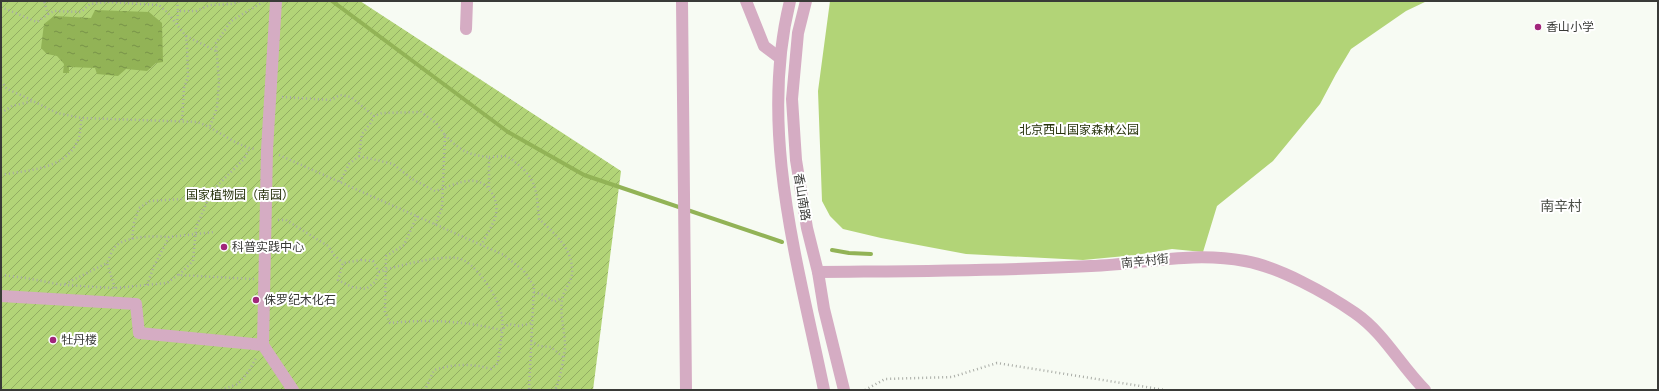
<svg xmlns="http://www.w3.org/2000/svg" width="1659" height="391" viewBox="0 0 1659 391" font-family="Raleway,'Noto Sans SC',sans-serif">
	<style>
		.park { fill: #b2d477 }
		.garden { fill: url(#garden-furrows) }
		.water { fill: url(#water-ripples) }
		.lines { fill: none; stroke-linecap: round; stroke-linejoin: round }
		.stream { stroke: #92b356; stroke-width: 4 }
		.path { stroke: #a8aba5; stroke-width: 2.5; stroke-dasharray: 1 3; stroke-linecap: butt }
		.minor { stroke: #d5acc3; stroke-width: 12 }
		.poi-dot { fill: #a1267b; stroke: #fff; stroke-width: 1.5 }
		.labels { text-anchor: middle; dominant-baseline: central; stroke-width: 4; stroke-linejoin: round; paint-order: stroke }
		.poi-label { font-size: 12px; fill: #393a37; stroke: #fff; text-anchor: start }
		.park-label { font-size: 12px; fill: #26320b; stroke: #fff }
		.street-label { font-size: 12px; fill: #393a37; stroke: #fff }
		.quarter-label { font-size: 14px; fill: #4c4f48; stroke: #fff }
	</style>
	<defs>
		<pattern id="garden-furrows" width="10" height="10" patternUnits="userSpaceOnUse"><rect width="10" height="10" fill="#b2d477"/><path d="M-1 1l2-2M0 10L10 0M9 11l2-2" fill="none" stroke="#92ad62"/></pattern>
		<pattern id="water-ripples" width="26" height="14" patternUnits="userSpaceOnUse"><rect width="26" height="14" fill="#92b356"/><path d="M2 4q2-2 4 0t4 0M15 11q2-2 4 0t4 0" fill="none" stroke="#789348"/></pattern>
	</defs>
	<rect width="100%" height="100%" fill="#f7fbf3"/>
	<path class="park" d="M830,1H1427L1406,11L1351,49L1336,74L1320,104L1273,161L1217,206L1203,252L1172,249L1136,255L1083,260L966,254L881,238L843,229L830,216L822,201L818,91Z"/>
	<path class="garden" d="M1,1H360L621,171L593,390H1Z"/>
	<path class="water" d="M95,10L149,12L162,23L163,62L156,63L147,71L126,69L118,76L97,74L95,68L69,67V73H63L64,64L57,56L47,54L41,48L44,24L54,16L91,18Z"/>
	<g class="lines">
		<g class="stream">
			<path d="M332,1L508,132L584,175L782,242"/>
			<path d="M832,250L849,253L871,254"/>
		</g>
		<g class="path">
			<path d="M177,1L178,11H196L210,5L233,4L240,1"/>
			<path d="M1,7L37,22L48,14L44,1"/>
			<path d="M178,11L177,25L186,36L187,47L188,77L184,88L182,121"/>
			<path d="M48,14L54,11L81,12L90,4L108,2L159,5L168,13L177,25"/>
			<path d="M186,36L216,51"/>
			<path d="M1,81L7,89L32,100"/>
			<path d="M282,97L331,100L340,95L351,97L374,116"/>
			<path d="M1,113L12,106L33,101L57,113L82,118"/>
			<path d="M210,126L217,108L219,82L216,43L231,21L263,2"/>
			<path d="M445,135C460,150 467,155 489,157V187"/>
			<path d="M279,155L504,255L524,271L534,286L529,390"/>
			<path d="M359,156L393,164L412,179L435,191C446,188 457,182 468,181C486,178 499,197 496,214C494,224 486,236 481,245"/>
			<path d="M489,157L507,156C536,177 536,184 539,219C553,232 571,247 572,268C574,281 563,289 562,300C560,315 564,328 565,343C566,351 559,384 555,390"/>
			<path d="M1,175C27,170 64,170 77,142C81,136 80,125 82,118L197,122C216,128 235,146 255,149"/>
			<path d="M340,182L349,164L359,156L362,134L370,124L374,116L382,113L421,112L436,123L445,135L442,208L435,225"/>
			<path d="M417,216L404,245L386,256L385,312L390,323C427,319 465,321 501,330L509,324L519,326L532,323"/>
			<path d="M278,220H286L328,246L334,255L343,263"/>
			<path d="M132,239L134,223L139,208L150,201L183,199L211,192"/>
			<path d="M361,260L373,261L379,272L375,282L366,289L352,287L338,280L343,263Z"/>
			<path d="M379,272C395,266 441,255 457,258C475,260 500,300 502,317C504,330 499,350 498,363L491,369C471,363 454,364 434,370L425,390"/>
			<path d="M1,275L26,278L63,285L115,288L167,283L178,275L254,279"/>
			<path d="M179,275L193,261L196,228L211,192L243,160L250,148"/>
			<path d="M65,284L107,263"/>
			<path d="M147,285L154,266L169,237L214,232"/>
			<path d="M115,288L107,263C109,259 111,252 114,248C125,235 154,236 169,237"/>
			<path d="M534,292L547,296L554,302L562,298"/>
			<path d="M531,341L539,346L551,347L563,357"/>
			<path d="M221,390L238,384L249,371L256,358"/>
			<path d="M865,390L885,379L952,377L997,363L1165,390"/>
		</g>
		<g class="minor">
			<path d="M682,1L686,390"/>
			<path d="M746,1L764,46L780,58"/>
			<path d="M790,1C758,131 798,263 824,390"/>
			<path d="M806,1L798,33L792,99L796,160L807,228L818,272L824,309L844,390"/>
			<path d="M466,29L467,1"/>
			<path d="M818,272C909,271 1001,271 1091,266C1145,264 1191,251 1245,261C1279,267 1326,293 1355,313C1384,333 1400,365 1425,390"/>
			<path d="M1,296L136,304L139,333L263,345L293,390"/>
			<path d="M263,345L267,150L276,1"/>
		</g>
	</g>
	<g class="poi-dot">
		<circle cx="1538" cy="27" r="4"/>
		<circle cx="224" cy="247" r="4"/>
		<circle cx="256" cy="300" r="4"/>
		<circle cx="53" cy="340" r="4"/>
	</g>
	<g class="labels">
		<g class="poi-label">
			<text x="1546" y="27">香山小学</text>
			<text x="232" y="247">科普实践中心</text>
			<text x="264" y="300">侏罗纪木化石</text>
			<text x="61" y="340">牡丹楼</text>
		</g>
		<g class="park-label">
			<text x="1079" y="130">北京西山国家森林公园</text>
			<text x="240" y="195">国家植物园（南园）</text>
		</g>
		<g class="street-label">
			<text transform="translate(802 197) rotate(81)">香山南路</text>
			<text transform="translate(1145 261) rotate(-6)">南辛村街</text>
		</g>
		<g class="quarter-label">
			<text x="1561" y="206">南辛村</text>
		</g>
	</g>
	<rect width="1659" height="391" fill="none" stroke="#393a37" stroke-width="4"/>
</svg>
